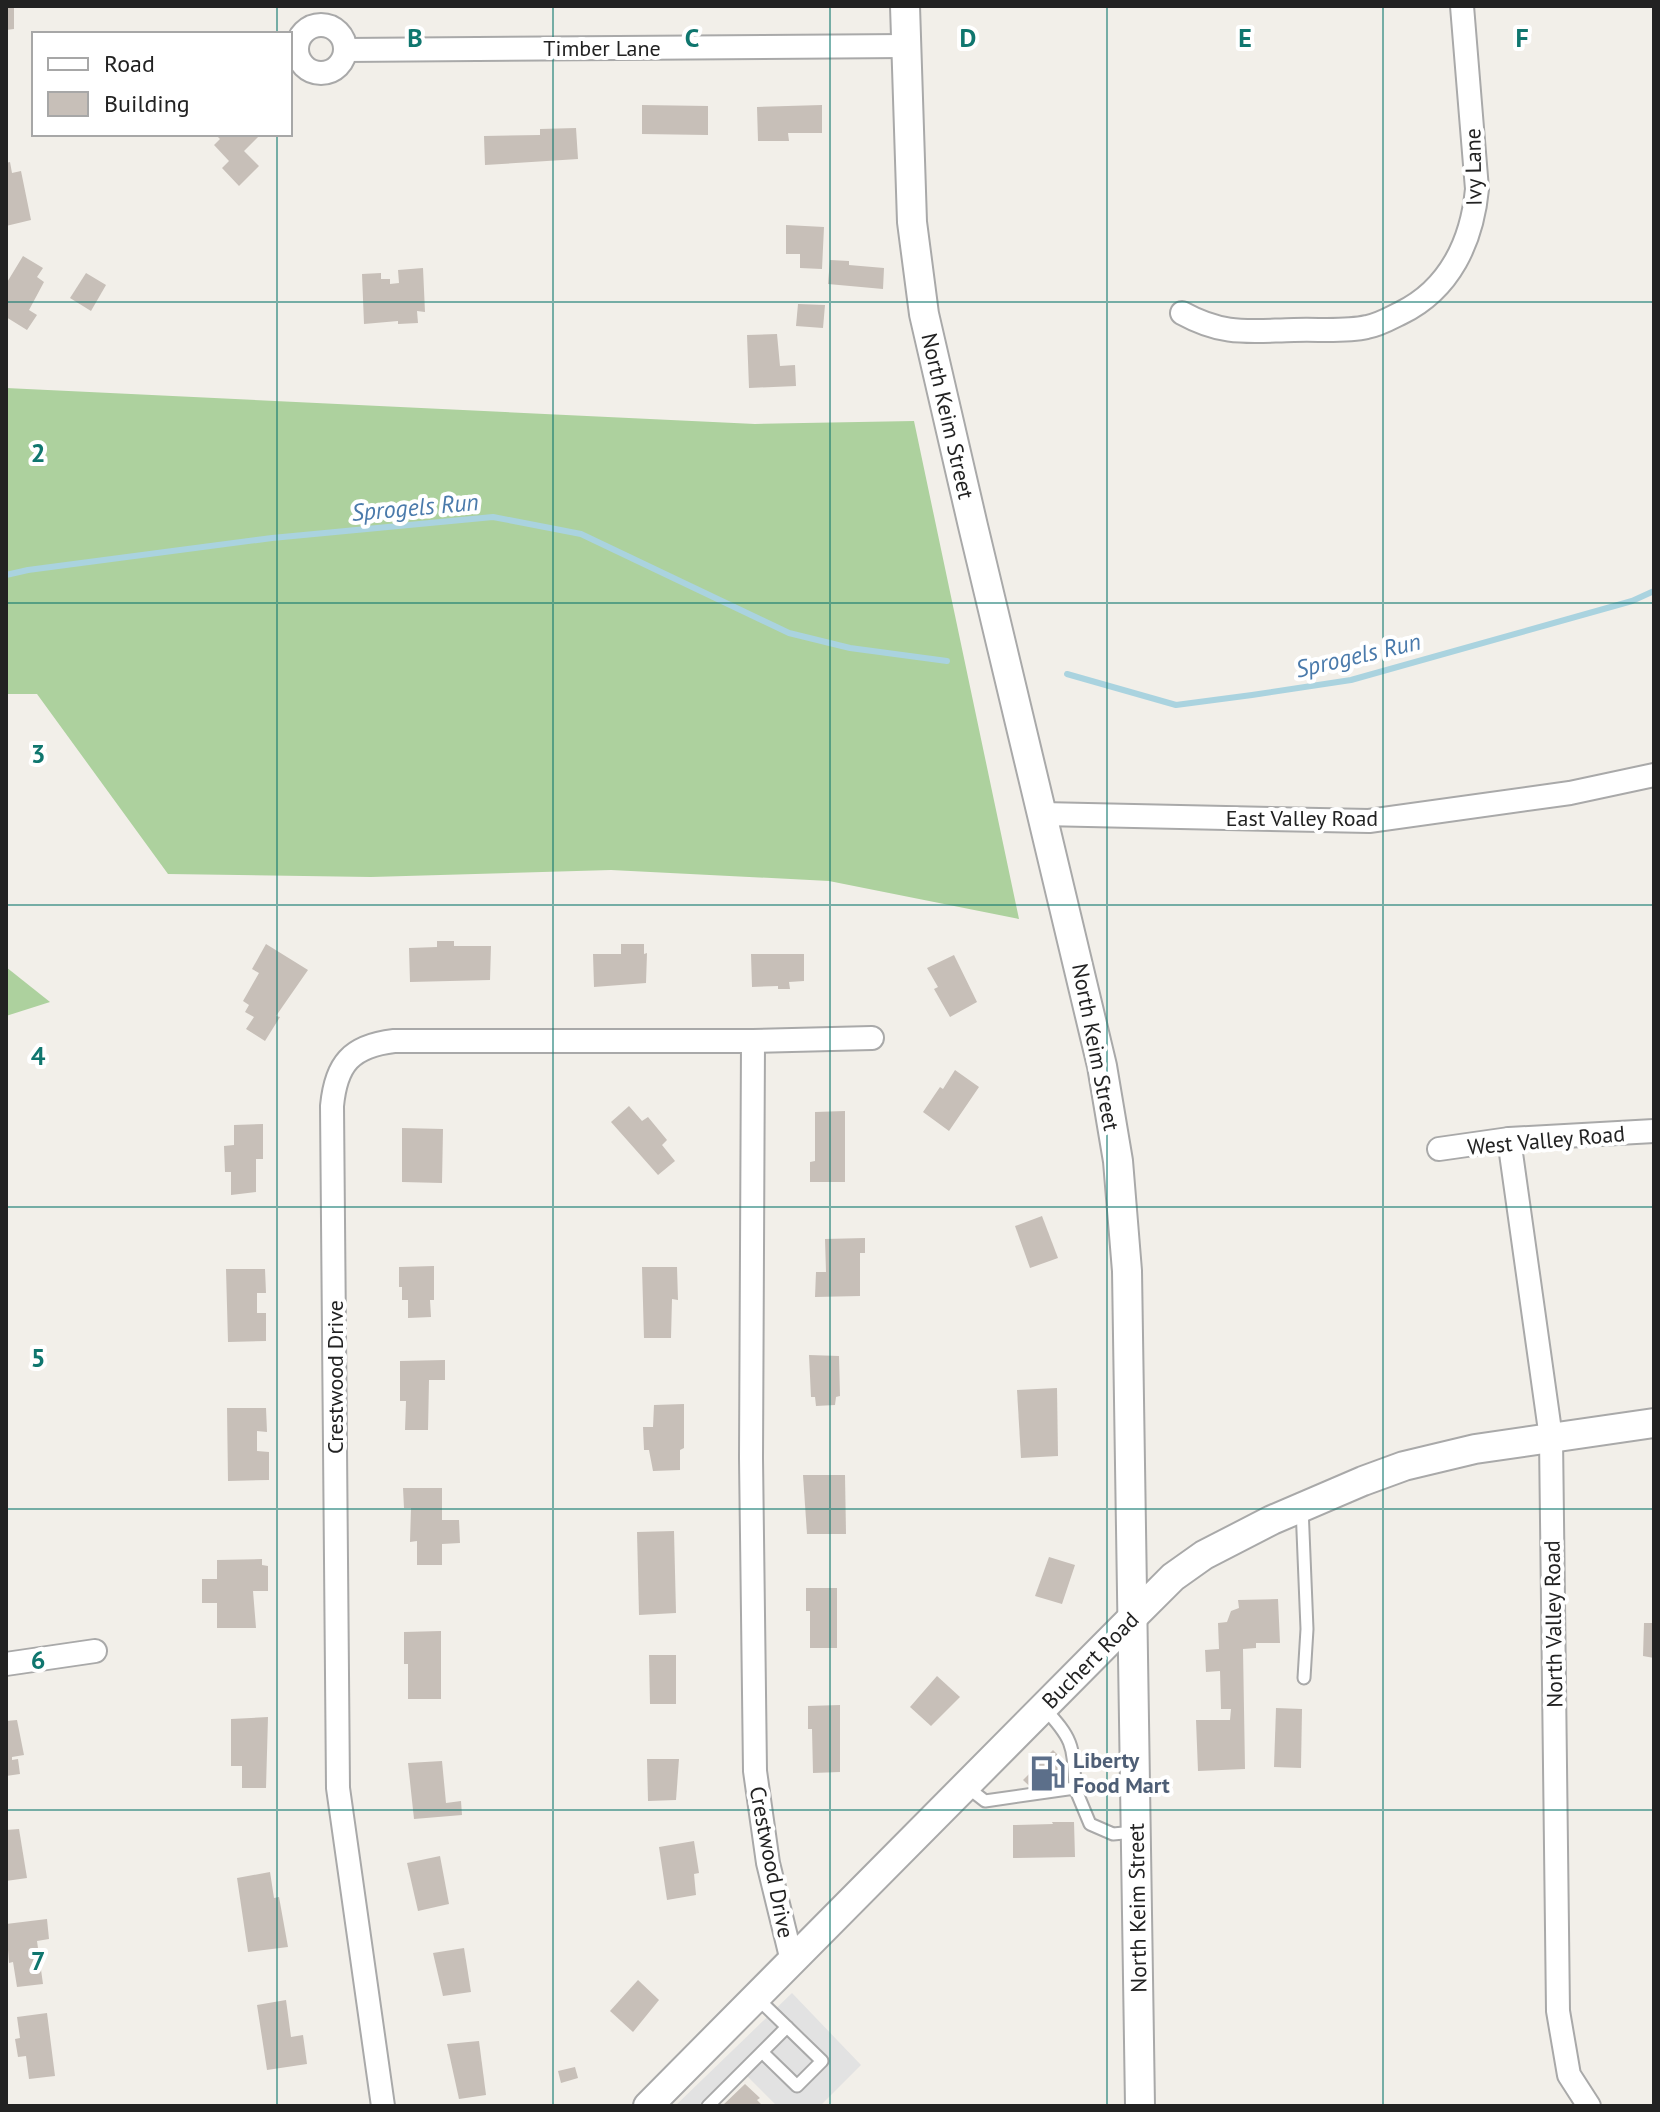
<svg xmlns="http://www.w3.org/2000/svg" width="1660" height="2112" viewBox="0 0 1660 2112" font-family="'PT Sans',sans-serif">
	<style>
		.forest { fill: #add19e }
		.parking { fill: #e2e2e2 }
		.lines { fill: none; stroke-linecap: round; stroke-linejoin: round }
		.stream { stroke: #aad3df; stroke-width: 6 }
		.building { fill: #c7bfb8 }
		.service-casing { stroke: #a9a9a9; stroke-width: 15 }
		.minor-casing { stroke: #a9a9a9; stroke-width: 26 }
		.tertiary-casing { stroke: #a9a9a9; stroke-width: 32 }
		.service { stroke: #fff; stroke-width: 11 }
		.minor { stroke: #fff; stroke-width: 22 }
		.tertiary { stroke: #fff; stroke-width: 28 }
		.grid { fill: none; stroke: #0f766e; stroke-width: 2; stroke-opacity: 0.55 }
		.labels { text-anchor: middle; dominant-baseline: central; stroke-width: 8; stroke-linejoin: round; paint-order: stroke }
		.street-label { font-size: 22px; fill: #222; stroke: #fff }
		.service-label { font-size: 22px; font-weight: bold; fill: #4e5e75; stroke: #fff; text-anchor: start }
		.water-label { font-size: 24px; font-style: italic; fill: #4a7aab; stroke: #fff }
		.grid-label { font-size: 26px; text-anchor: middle; font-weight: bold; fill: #0f766e; stroke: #fff; stroke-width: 8; stroke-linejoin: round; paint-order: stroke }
	</style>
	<rect width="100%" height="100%" fill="#f2efe9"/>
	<g class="forest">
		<path d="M6,388L755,424L914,421L1019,919L829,881L611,870L371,877L168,874L37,694H6Z"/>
		<path d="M6,967L50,1002L6,1016Z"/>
	</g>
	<path class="parking" d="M792,1993L861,2065L820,2106H777L746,2075L714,2106H675Z"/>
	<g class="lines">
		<g class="stream">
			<path d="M6,575L28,570L272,538L493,517L581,534L789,633L850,648L947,661"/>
			<path d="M1067,674L1176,705L1252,695L1351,680L1632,601L1654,591"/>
		</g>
	</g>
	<g class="building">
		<path d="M6,6H14V29L6,30Z"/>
		<path d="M642,105L708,106V135L642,134Z"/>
		<path d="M822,105V133H788L789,141H758L757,107Z"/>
		<path d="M576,128L578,159L485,165L484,136L540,135V129Z"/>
		<path d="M215,134H257L259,136L244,151L259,166L239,186L222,168L229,161L214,145L220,139Z"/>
		<path d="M10,162L12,173L21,171L31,220L6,226V163Z"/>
		<path d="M786,225L824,227L822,269L800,268V254H786Z"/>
		<path d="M23,256L43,268L37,277L44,282L29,310L37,315L27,330L6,317V284Z"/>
		<path d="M830,260L849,261V265L884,268L883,289L828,284Z"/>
		<path d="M423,268L425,312L417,311L418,323L398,324V321L364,324L362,274L381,273V279H390V284L399,283L398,270Z"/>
		<path d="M86,273L106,285L91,311L70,298Z"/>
		<path d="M798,304L825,305L823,328L796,326Z"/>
		<path d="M777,334L780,366L795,365L796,386L749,388L747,335Z"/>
		<path d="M437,941H454V946H491L490,980L410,982L409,948L437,947Z"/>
		<path d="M266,944L308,970L276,1016L280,1017L265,1041L246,1029L254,1017L245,1012L249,1005L243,1001L259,973L252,969Z"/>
		<path d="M621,944H644V954L647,953L646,983L594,987L593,954H621Z"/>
		<path d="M751,954H804V981L789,982L790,989H778V986L752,987Z"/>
		<path d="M954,955L977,1002L950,1017L934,989L938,987L927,968Z"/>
		<path d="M955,1070L979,1087L949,1131L923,1112L940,1087L943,1089Z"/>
		<path d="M629,1106L642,1121L648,1117L667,1140L662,1145L675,1161L658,1175L611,1122Z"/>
		<path d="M845,1111V1182H810V1162L815,1161V1112Z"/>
		<path d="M263,1124V1159H256V1192L231,1195V1172H225L224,1146L234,1145V1125Z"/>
		<path d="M402,1128L443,1129L442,1183L402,1182Z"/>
		<path d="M1042,1216L1058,1258L1030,1268L1015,1226Z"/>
		<path d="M865,1238V1253H860V1296L815,1297L816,1272H826L825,1239Z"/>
		<path d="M434,1266V1300H430L431,1317L408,1318V1300H402V1287H399V1267Z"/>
		<path d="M642,1267H677L678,1300L672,1299L671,1338H644Z"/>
		<path d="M226,1269H265L266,1293H257V1313H266V1341L228,1342Z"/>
		<path d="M809,1355L839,1356L840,1396L836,1397L835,1405L816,1406L815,1397H811Z"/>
		<path d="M445,1360V1380H429L428,1430H405L406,1401H400V1361Z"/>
		<path d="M1057,1388L1058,1456L1021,1458L1017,1390Z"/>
		<path d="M684,1404V1448L680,1450V1470L653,1471L649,1450H644L643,1427H653L654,1405Z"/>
		<path d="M227,1408H266L267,1432L257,1431V1451L269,1452V1480L228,1481Z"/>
		<path d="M803,1475H845L846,1534H807Z"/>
		<path d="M403,1488H442V1520H459L460,1543L442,1544V1565H417V1541L410,1542L411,1508H404Z"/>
		<path d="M674,1531L676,1613L639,1615L637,1532Z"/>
		<path d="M1049,1557L1075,1565L1062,1604L1035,1596Z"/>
		<path d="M262,1559V1565L268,1566V1591H253L256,1628H217V1603H202V1579H217V1560Z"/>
		<path d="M806,1588H837V1648H810V1611H806Z"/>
		<path d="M1278,1599L1280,1643H1256V1648L1243,1649L1245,1769L1198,1771L1196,1720H1230L1231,1709H1221L1220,1671L1206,1672L1205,1650L1219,1649L1218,1623L1227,1622L1231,1611L1239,1608L1238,1600Z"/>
		<path d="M1644,1623H1654V1658L1643,1656Z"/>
		<path d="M441,1631V1699H408V1664H404V1632Z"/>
		<path d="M649,1655H676V1704H650Z"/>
		<path d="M937,1676L960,1697L931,1726L910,1707Z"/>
		<path d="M840,1705V1772L813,1773L812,1729H808V1706Z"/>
		<path d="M1276,1708L1302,1709L1301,1768L1274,1767Z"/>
		<path d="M268,1717L266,1788H242V1766H231V1719Z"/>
		<path d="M17,1720L24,1755L12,1757V1760L18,1759L20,1774L6,1776V1721Z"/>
		<path d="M1053,1750L1070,1767L1041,1797L1023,1780Z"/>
		<path d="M647,1759H679L676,1800L648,1801Z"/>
		<path d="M442,1761L446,1803L461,1801L462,1815L414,1819L408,1763Z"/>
		<path d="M1052,1822H1074L1075,1857L1013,1858V1825L1053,1824Z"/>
		<path d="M19,1829L27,1878L6,1881V1830Z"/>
		<path d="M694,1841L699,1873L694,1874L696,1895L667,1900L659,1847Z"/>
		<path d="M440,1856L449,1904L418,1911L407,1863Z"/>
		<path d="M270,1872L274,1898L279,1897L288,1947L248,1952L237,1878Z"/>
		<path d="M47,1919L49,1939L37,1941L43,1984L17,1987L13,1962L9,1963L6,1924Z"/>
		<path d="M464,1948L471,1992L443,1996L433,1953Z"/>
		<path d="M638,1980L659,2000L633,2032L610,2011Z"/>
		<path d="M286,2000L291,2037L303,2035L307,2064L267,2070L257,2005Z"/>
		<path d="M47,2013L55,2076L29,2079L26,2056L18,2057L15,2039L20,2038L17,2017Z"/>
		<path d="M479,2041L486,2095L459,2099L447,2044Z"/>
		<path d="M575,2067L578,2078L561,2083L558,2071Z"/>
		<path d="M745,2084L760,2098L757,2100L763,2106H722Z"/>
	</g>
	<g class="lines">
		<defs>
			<g id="service">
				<path d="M1302,1507L1307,1629L1304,1678"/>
				<path d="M1043,1707C1074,1740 1073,1745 1075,1788"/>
				<path d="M967,1787L985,1801L1075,1788L1090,1824L1113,1834L1135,1832"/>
				<path d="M756,1997L787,2027"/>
				<path d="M708,2106L787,2027L822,2061L797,2086L762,2052"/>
			</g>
			<g id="minor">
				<circle cx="321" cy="49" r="24"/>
				<path d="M345,50L906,46"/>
				<path d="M1182,313C1224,336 1248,331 1294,330C1318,329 1345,332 1367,327C1379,325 1391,318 1401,313C1450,289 1472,241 1477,189L1462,6"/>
				<path d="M1042,814L1369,821L1570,793L1654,775"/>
				<path d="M753,1041L751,1458L755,1771L768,1863L792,1961"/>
				<path d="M1509,1139L1551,1438L1558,2011L1569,2075L1589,2106"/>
				<path d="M1439,1149L1509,1139L1654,1131"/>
				<path d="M6,1664L95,1651"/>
				<path d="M383,2106L338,1788L332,1106C336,1064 351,1046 394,1041H753L872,1038"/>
			</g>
			<g id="tertiary">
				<path d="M905,6L912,222L924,314L973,526L1102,1066L1118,1161L1127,1271L1140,2106"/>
				<path d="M648,2106L1132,1618L1173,1577L1204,1555L1272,1520L1363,1481L1404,1466L1475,1449L1654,1423"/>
			</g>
		</defs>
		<use href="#service" class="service-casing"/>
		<use href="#minor" class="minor-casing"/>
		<use href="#tertiary" class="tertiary-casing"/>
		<use href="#service" class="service"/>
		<use href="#minor" class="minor"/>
		<use href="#tertiary" class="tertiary"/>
	</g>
	<path class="grid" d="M277,6V34M553,6V2106M830,6V2106M1107,6V2106M1383,6V2106M277,134V2106M6,302H1654M6,603H1654M6,905H1654M6,1207H1654M6,1509H1654M6,1810H1654"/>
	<defs>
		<symbol id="fuel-bare" viewBox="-9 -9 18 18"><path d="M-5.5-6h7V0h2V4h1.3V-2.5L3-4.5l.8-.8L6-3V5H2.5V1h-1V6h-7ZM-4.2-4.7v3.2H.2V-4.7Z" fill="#5c6f8a" stroke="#fff" stroke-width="2.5" paint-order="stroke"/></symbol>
	</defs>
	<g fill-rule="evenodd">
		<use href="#fuel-bare" x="1022" y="1748" width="51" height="51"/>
	</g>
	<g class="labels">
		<g class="street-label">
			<text x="602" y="48">Timber Lane</text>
			<text transform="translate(1473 167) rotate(-91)">Ivy Lane</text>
			<text transform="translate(948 416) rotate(77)">North Keim Street</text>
			<text x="1302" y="818">East Valley Road</text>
			<text transform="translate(1096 1047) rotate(79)">North Keim Street</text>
			<text transform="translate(1546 1140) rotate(-5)">West Valley Road</text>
			<text transform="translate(335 1377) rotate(-90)">Crestwood Drive</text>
			<text transform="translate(1553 1624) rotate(-91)">North Valley Road</text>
			<text transform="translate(1090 1660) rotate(-45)">Buchert Road</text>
			<text transform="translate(772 1862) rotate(79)">Crestwood Drive</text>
			<text transform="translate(1137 1908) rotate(-91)">North Keim Street</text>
		</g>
		<g class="service-label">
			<text x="1073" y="1760">Liberty<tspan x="1073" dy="25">Food Mart</tspan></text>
		</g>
		<g class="water-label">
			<text transform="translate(415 507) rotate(-5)">Sprogels Run</text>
			<text transform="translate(1358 655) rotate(-13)">Sprogels Run</text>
		</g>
	</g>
	<g class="grid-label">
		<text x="415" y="47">B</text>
		<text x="692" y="47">C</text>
		<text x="968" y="47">D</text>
		<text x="1245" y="47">E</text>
		<text x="1522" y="47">F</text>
		<text x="38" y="462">2</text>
		<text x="38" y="763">3</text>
		<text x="38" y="1065">4</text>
		<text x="38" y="1367">5</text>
		<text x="38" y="1669">6</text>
		<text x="38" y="1970">7</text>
	</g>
	<rect width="1660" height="2112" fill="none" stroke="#222222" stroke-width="16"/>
	<rect x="32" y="32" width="260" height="104" fill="#ffffff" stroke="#a7a7a7" stroke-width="2"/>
	<rect x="48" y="58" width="40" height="12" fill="#ffffff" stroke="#a7a7a7" stroke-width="2"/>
	<text x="104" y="72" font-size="24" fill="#222222">Road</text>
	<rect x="48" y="92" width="40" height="24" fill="#c7bfb8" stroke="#a7a7a7" stroke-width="2"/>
	<text x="104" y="112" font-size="24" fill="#222222">Building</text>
</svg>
